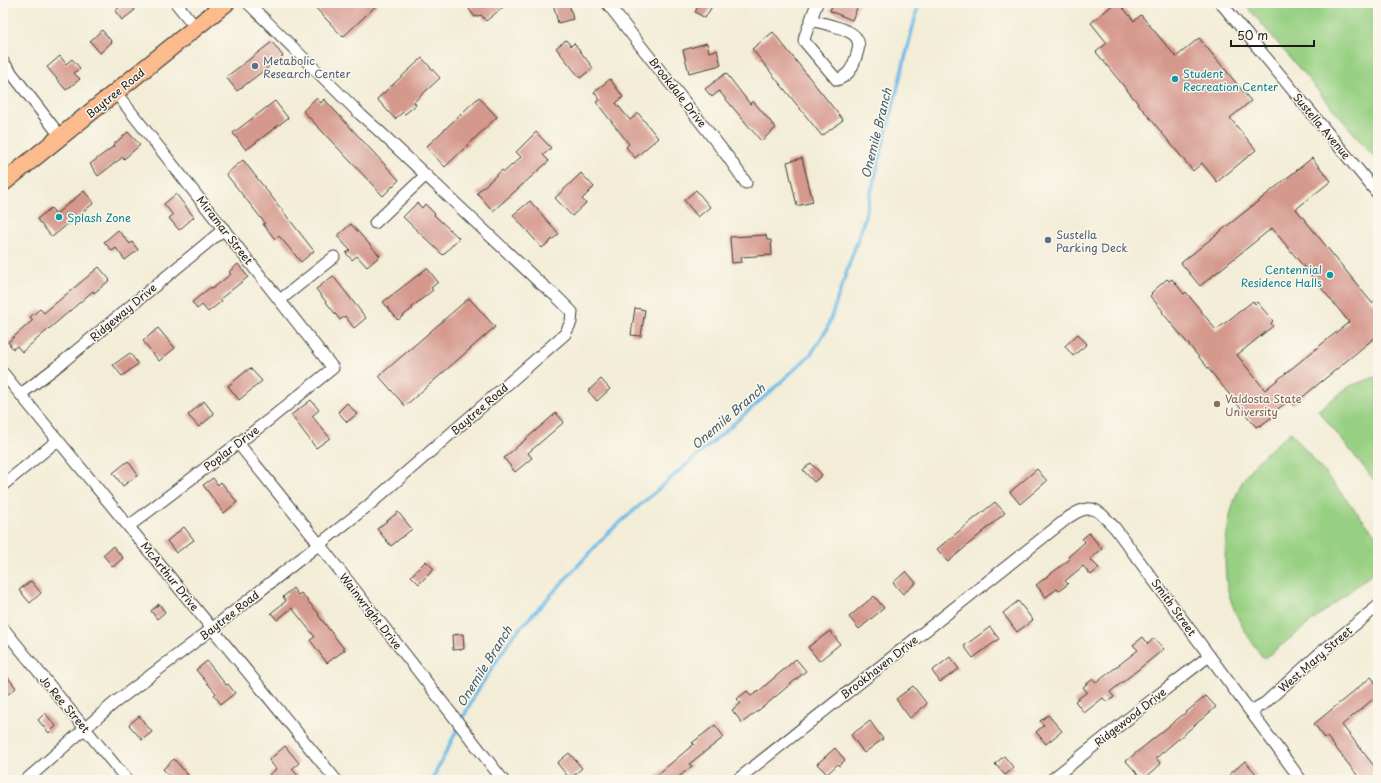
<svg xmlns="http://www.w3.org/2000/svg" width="1381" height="783" viewBox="0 0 1381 783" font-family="'Playpen Sans',sans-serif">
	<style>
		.green { fill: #98d083; stroke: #5a7650 }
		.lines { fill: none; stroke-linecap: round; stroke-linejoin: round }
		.stream { stroke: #6cbce7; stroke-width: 3.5 }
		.building { fill: #d5988d }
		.minor-casing { stroke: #3c3b38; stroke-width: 13 }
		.primary-casing { stroke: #3c3b38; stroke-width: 19 }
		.minor { stroke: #fff; stroke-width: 11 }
		.primary { stroke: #fbbb8c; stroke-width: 17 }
		.service-dot { fill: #5c6f8a; stroke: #fbf7ec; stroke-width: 1.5 }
		.culture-dot { fill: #0f9aa8; stroke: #fbf7ec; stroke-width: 1.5 }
		.education-dot { fill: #8d6e63; stroke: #fbf7ec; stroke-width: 1.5 }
		.labels { text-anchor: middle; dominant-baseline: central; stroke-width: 3; stroke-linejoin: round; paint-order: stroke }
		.service-label { font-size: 11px; fill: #4e5e75; stroke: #fbf7ec; text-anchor: start }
		.culture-label { font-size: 11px; fill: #0d838f; stroke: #fbf7ec; text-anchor: start }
		.street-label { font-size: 11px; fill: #1c1c1c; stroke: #fbf7ec }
		.education-label { font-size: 11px; fill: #785e54; stroke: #fbf7ec; text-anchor: start }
		.water-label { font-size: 12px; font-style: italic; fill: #3c5c6d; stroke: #fbf7ec }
	</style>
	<rect width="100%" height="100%" fill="#fbf7ec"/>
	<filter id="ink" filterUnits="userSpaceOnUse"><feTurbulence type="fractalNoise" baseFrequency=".025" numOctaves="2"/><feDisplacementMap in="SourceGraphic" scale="8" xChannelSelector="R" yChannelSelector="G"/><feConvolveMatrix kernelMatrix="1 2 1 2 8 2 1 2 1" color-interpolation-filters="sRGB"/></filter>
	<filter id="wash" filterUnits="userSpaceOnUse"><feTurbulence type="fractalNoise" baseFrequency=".012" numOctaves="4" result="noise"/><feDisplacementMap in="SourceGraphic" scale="16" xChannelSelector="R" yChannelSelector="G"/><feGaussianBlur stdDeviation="0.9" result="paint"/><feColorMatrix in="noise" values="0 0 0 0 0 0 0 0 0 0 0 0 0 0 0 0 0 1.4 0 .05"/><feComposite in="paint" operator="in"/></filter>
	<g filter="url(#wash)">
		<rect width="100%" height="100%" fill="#f3edd7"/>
		<g class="green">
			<path d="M1244,3H1378V162Z"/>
			<path d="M1378,376V485L1318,410L1350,386Z"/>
			<path d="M1291,432L1378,538V569L1264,659C1251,642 1238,622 1231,601C1219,567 1226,504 1247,474C1258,458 1276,445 1291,432Z"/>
		</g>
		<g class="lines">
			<path class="stream" d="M432,780L474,696L512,637L608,533L769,393L811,354L827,329L863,224L919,3"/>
		</g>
		<g id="blocks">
			<g class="building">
				<path d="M125,3H129L135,10L122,20L115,11Z"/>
				<path d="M311,3H379L343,37Z"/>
				<path d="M476,3H508L486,21L481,15L475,17L469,9Z"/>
				<path d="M553,3H569L573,19L558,23Z"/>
				<path d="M700,3H714L705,18L695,12Z"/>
				<path d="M833,3H859L852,20L830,11Z"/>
				<path d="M1115,3H1119L1134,21L1141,15L1176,57L1199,38L1251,101L1230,118L1256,150L1217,182L1202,163L1193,171L1096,52L1107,43L1091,23Z"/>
				<path d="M102,30L112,42L100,53L90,41Z"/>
				<path d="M773,32L843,120L822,136L752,49Z"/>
				<path d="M566,40L571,46L574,43L593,68L580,78L556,48Z"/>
				<path d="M272,42L283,56L237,91L226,77Z"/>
				<path d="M707,43L709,52L717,50L721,65L689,73L683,50Z"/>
				<path d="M60,56L66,64L72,59L80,68L74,73L80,79L66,90L47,67Z"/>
				<path d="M422,58L440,78L414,102L416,105L405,114L403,112L395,119L377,99Z"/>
				<path d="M726,73L750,104L753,101L776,128L761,141L719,91L712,97L705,89Z"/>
				<path d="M610,79L623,97L616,103L630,120L638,113L658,138L635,158L626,147L629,144L596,102L600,100L594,92Z"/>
				<path d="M479,97L497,117L445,167L426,147Z"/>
				<path d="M316,98L321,103L324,99L399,180L383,196L303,111Z"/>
				<path d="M275,101L288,118L246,150L233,133Z"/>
				<path d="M128,132L140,145L124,159L123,157L98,176L90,164L114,146L113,145Z"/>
				<path d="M536,132L551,148L543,155L549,161L493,211L477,193L502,170L504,172L521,157L516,152Z"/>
				<path d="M802,158L813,202L797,206L787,162Z"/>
				<path d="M1312,158L1331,181L1296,209L1372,303L1378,298V335L1293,405L1289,400L1274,412L1276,414L1260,426L1259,425L1256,427L1162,312L1163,311L1150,296L1152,294L1151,293L1167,279L1169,281L1172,279L1184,294L1186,292L1216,330L1253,301L1255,304L1257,302L1273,321L1271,323L1273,326L1237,355L1265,390L1349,322L1272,228L1200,286L1181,263Z"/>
				<path d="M243,160L314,251L301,262L279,236L275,239L263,224L265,223L226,174Z"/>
				<path d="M581,173L594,187L582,199L586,203L572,216L555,198Z"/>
				<path d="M696,190L710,207L698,217L684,200Z"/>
				<path d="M84,191L94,203L52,237L37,219L51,208L56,214Z"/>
				<path d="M176,194L194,217L179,230L169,218L173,215L164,204Z"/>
				<path d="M530,201L559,234L542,248L513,215Z"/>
				<path d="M417,203L422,208L425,204L435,214L434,215L459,238L443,255L403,217Z"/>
				<path d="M351,224L380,256L367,267L357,256L352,260L346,253L350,250L337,236Z"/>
				<path d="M118,230L130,244L132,242L138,250L125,260L116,248L112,251L104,242Z"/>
				<path d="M766,235L767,240H771L772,255L741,257L742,262L732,263L730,237Z"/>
				<path d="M238,264L248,277L220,299L222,301L208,312L202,305L197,309L192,302L211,287L212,289L231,274L229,272Z"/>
				<path d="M99,267L110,280L94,293L93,291L22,352L17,346L13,349L8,342L33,320L30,317L40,309L44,313Z"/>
				<path d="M427,268L438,282L431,288L433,290L412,307L413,308L398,320L383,302Z"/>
				<path d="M333,276L366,318L354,328L345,316L340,320L316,289Z"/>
				<path d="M469,298L495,327L405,406L379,376Z"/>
				<path d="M635,308L645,310L641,336L631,335Z"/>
				<path d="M158,328L175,348L159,361L143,341Z"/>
				<path d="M1078,334L1087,344L1073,356L1065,346Z"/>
				<path d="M130,353L138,364L122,376L113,365Z"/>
				<path d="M250,368L262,381L239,400L228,386Z"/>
				<path d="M601,379L610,389L597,401L588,391Z"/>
				<path d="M311,400L319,410L312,416L330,438L316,448L291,415Z"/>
				<path d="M204,401L214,414L199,427L188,415Z"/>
				<path d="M347,403L357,414L347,422L338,412Z"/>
				<path d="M556,413L564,422L528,453L532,458L515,472L504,458Z"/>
				<path d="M128,461L138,475L123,486L113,473Z"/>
				<path d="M811,463L822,475L814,482L803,470Z"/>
				<path d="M1037,469L1047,481L1020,504L1010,492Z"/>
				<path d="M213,478L218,485L221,482L237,502L224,513L203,485Z"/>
				<path d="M995,502L1005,513L948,562L937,549Z"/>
				<path d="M398,512L412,529L391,546L377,529Z"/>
				<path d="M184,527L194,540L176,553L167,541Z"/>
				<path d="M1089,533L1102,549L1090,559L1099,568L1091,575L1083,566L1065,581L1068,584L1059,591L1057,589L1046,597L1036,585L1070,559L1068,557L1085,542L1082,539Z"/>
				<path d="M113,546L123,558L113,567L103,555Z"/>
				<path d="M426,561L434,569L419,584L411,576Z"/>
				<path d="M906,571L916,583L903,594L893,583Z"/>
				<path d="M31,581L41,593L30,603L19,590Z"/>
				<path d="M293,588L298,595L301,593L319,614L318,615L345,650L327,663L310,640L315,637L292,608L277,620L271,613L286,601L283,597Z"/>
				<path d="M874,596L884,608L859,629L849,617Z"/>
				<path d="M1018,601L1033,620L1017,632L1003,613Z"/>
				<path d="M159,604L165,612L157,619L151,611Z"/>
				<path d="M990,627L999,639L973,658L964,646Z"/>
				<path d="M830,631L840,644L819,661L808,647Z"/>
				<path d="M463,634L464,649L453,650L452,635Z"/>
				<path d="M1143,637L1148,644L1154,638L1164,649L1110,692L1114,697L1107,702L1103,698L1084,713L1075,701L1087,692L1083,687L1093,679L1096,683L1138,650L1133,645Z"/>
				<path d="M950,657L959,669L940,682L932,671Z"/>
				<path d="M796,659L806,671L768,703L742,723L732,710L741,703L737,699L747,691L751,696L759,691Z"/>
				<path d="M207,661L226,685L228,684L235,693L221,704L214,695L216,693L196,670Z"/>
				<path d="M3,671L16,688L3,698Z"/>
				<path d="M1371,677L1378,686V695L1342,725L1378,771V780H1361L1327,737L1325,738L1314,724Z"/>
				<path d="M913,686L927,704L910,718L896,699Z"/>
				<path d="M1206,696L1216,707L1156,758L1161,764L1143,780L1126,761Z"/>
				<path d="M45,713L56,726L49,733L38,720Z"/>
				<path d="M1048,715L1062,731L1046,744L1036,732L1044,725L1040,721Z"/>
				<path d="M139,716L152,732L142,740L129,725Z"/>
				<path d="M870,721L883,739L864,753L851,735Z"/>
				<path d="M715,725L724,737L689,764L692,766L675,780H651L694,744L692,743Z"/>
				<path d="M285,746L299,763L292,769L302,780H273L269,775L276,769L269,760Z"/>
				<path d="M835,748L845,760L839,766L838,764L827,774L817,764Z"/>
				<path d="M569,753L582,768L570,779L557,763Z"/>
				<path d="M1004,756L1014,768L1005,775L995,764Z"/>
				<path d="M174,759L188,775L182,780H173L163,769Z"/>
				<path d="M1245,761L1257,775L1252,780H1235L1230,774Z"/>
			</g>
		</g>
	</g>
	<g filter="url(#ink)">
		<use href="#blocks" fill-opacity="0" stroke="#3c3b38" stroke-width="1"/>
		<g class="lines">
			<defs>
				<g id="minor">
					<path d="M176,3L196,28"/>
					<path d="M607,3L728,157L746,183"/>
					<path d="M1221,3L1378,194"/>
					<path d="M811,20C821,23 853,29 857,39C861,46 857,53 855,60C851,71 847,76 837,80L804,41L805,36L817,3"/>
					<path d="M3,62L61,137"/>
					<path d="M116,93L333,368L270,419L129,526"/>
					<path d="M375,223L426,175"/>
					<path d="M280,300L334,257"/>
					<path d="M3,373L336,780"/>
					<path d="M21,394L59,365L224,229"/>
					<path d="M238,443L319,544L503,780"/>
					<path d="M3,485L58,440"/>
					<path d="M3,628L127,780"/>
					<path d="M1251,711L1265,703L1320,653L1378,606"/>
					<path d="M26,780L113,704L213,628L369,505L565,334L571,322L572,312L557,297L539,282L378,130L361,115L248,3"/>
					<path d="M737,780L1069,517C1093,501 1098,510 1115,528L1301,780"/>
					<path d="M1051,780L1153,699L1209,656"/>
				</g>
				<path id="primary" d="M3,183L226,3"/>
			</defs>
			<use href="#minor" class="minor-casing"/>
			<use href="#primary" class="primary-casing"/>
			<use href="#minor" class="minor"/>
			<use href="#primary" class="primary"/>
		</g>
	</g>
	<g class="service-dot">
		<circle cx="255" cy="66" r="4"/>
		<circle cx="1048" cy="240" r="4"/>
	</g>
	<g class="culture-dot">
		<circle cx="1175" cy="79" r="4"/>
		<circle cx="59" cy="217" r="4"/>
		<circle cx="1330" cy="275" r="4"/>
	</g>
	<circle class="education-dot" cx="1217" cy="404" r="4"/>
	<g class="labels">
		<g class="service-label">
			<text x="263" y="60">Metabolic<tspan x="263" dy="13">Research Center</tspan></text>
			<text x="1056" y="234">Sustella<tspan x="1056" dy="13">Parking Deck</tspan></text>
		</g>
		<g class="culture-label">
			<text x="1183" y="73">Student<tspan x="1183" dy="13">Recreation Center</tspan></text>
			<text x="67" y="217">Splash Zone</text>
			<text x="1322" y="269" text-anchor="end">Centennial<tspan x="1322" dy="13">Residence Halls</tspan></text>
		</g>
		<g class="street-label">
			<text transform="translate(678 92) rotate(52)">Brookdale Drive</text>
			<text transform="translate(115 93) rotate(-39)">Baytree Road</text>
			<text transform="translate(1322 126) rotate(50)">Sustella Avenue</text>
			<text transform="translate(225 230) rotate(52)">Miramar Street</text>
			<text transform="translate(123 312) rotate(-40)">Ridgeway Drive</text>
			<text transform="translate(479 409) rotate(-41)">Baytree Road</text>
			<text transform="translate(231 448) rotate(-37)">Poplar Drive</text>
			<text transform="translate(170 576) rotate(51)">McArthur Drive</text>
			<text transform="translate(1174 607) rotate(54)">Smith Street</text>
			<text transform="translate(371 611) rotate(52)">Wainwright Drive</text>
			<text transform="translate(229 615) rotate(-38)">Baytree Road</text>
			<text transform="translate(1315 659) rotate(-41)">West Mary Street</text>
			<text transform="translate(879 667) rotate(-38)">Brookhaven Drive</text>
			<text transform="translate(65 704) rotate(50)">Jo Ree Street</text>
			<text transform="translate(1130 717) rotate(-38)">Ridgewood Drive</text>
		</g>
		<g class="education-label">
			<text x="1225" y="398">Valdosta State<tspan x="1225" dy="13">University</tspan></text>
		</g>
		<g class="water-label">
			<text transform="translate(876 133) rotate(-76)">Onemile Branch</text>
			<text transform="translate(728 416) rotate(-41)">Onemile Branch</text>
			<text transform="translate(484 666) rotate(-58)">Onemile Branch</text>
		</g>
	</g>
	<rect width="1381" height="783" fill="none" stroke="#fbf7ec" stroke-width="16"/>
	<path d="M1231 40v6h83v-6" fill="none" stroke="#1c1c1c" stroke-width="2"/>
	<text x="1237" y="40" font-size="12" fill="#1c1c1c" stroke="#fbf7ec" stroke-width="3" paint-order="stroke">50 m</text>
</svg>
